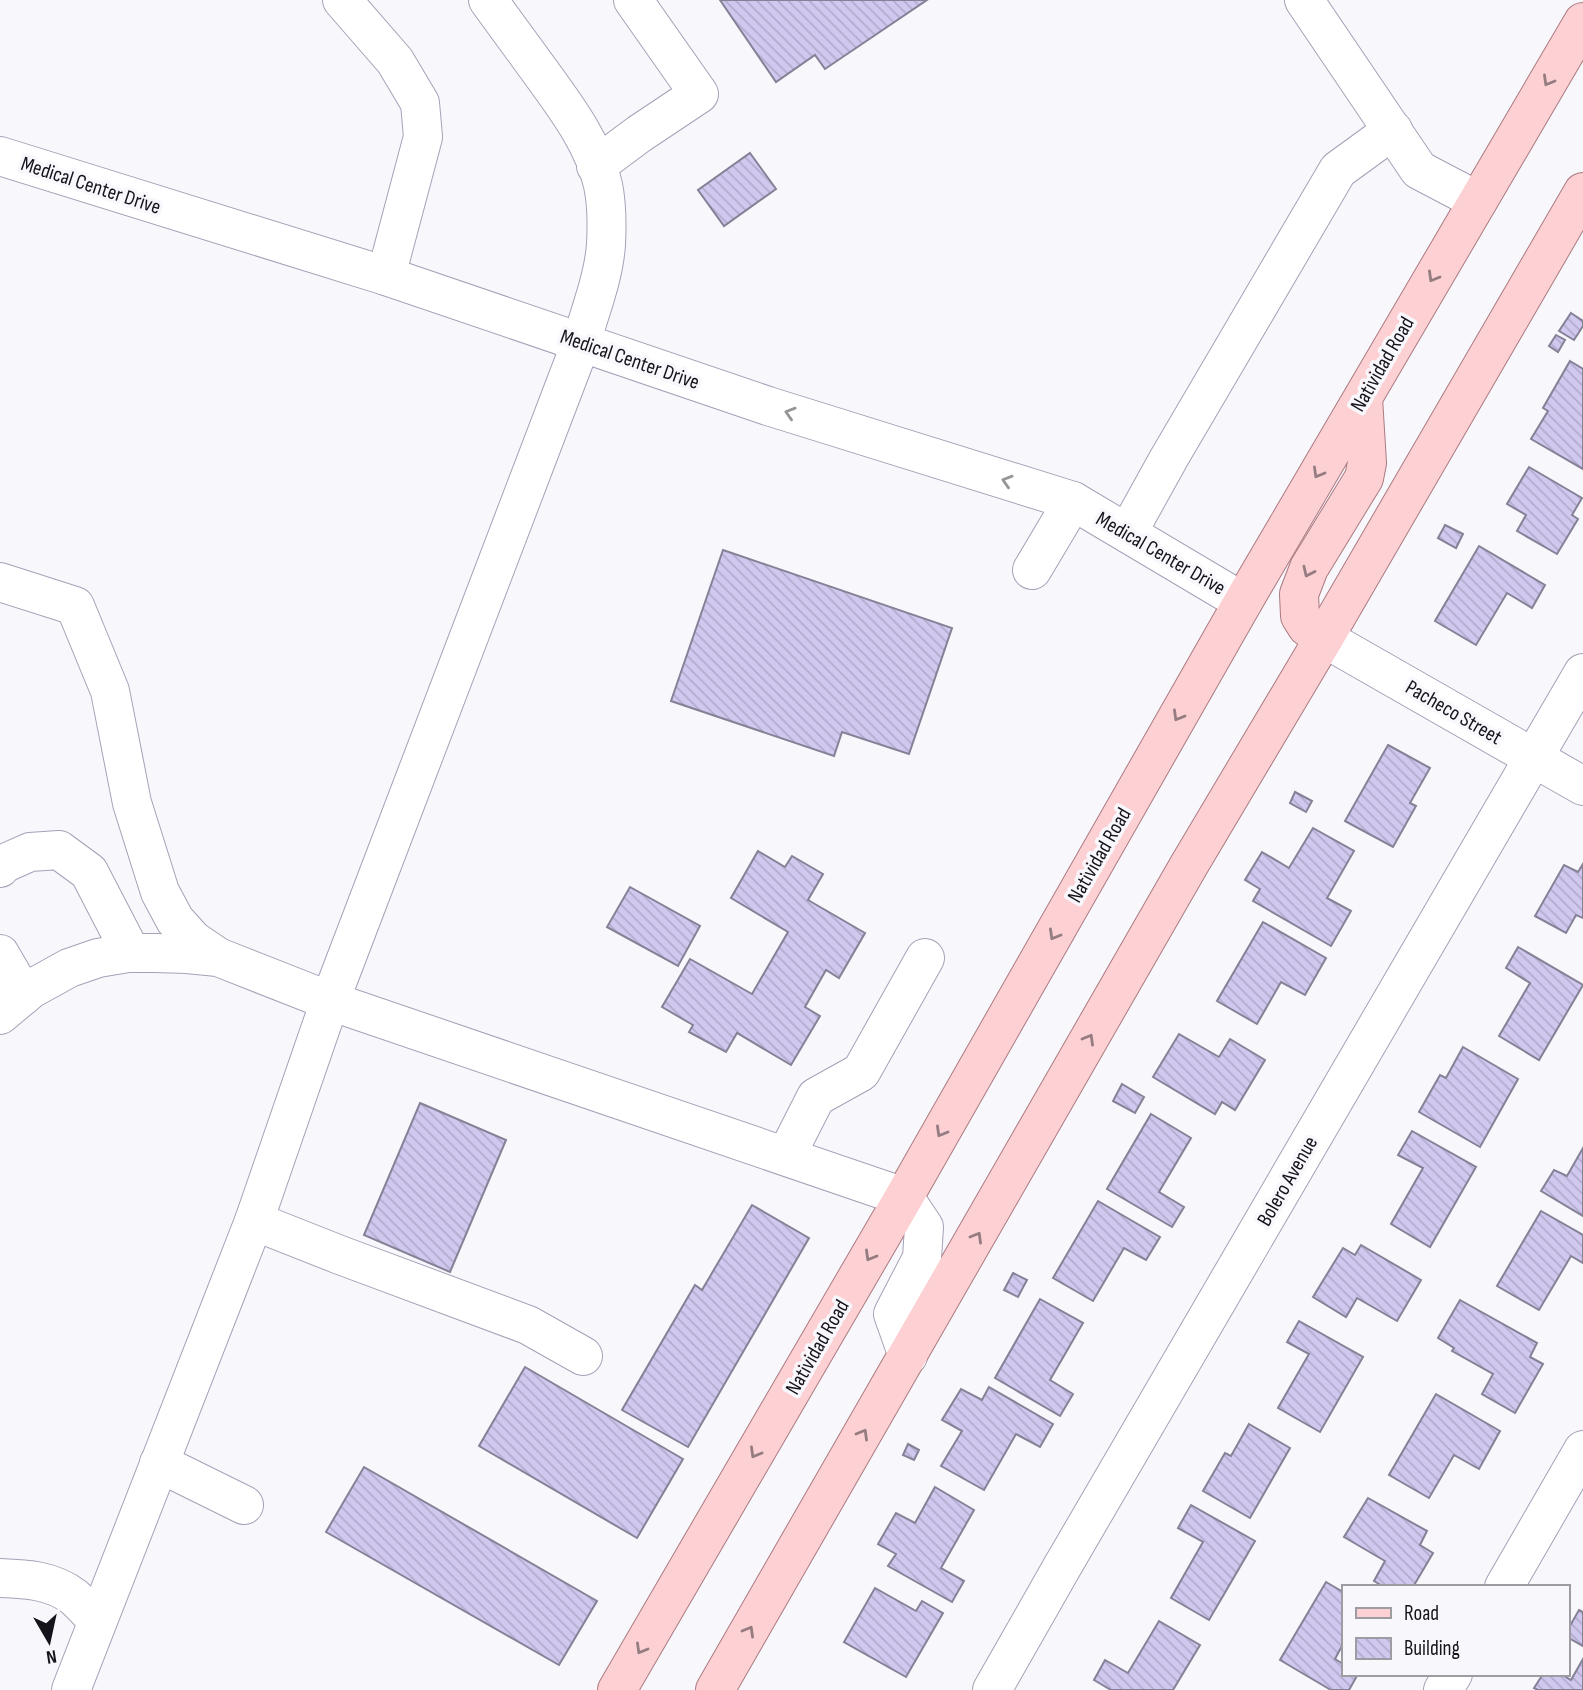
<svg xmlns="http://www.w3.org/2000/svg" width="1583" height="1690" viewBox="0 0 1583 1690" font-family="'Sofia Sans Condensed',sans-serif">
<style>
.building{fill:url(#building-back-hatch);stroke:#858196;stroke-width:2}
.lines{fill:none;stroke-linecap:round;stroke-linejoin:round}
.minor-casing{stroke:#a6a1b7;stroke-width:40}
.major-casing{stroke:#aa7a81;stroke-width:40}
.minor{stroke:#fff;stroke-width:38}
.major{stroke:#fdd1d4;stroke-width:38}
.oneway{stroke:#957c81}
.oneway2{stroke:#969598}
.labels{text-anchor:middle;stroke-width:7;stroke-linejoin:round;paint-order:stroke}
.street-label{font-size:21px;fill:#15131b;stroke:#f8f7fc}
</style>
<defs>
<pattern id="building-back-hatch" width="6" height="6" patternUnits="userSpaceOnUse" patternTransform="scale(1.75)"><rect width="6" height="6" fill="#d1c8f0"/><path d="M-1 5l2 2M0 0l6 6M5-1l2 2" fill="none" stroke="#b3abcd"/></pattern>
</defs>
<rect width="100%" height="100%" fill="#f8f7fc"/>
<g class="building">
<polygon points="720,0 927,0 825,69 815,55 776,82"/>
<polygon points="750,153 776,189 724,226 698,190"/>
<polygon points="1571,313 1583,321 1583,326 1574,340 1559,331"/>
<polygon points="1556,335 1565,340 1558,352 1549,346"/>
<polygon points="1570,361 1583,369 1583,469 1531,439 1548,411 1543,408"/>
<polygon points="1529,467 1582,498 1572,515 1578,519 1557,554 1517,531 1526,515 1507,504"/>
<polygon points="1445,525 1463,534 1456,548 1438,538"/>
<polygon points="1479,546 1545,585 1532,608 1507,593 1476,645 1435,621"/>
<polygon points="723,550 952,628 909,754 842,732 834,756 671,701"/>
<polygon points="1388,745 1430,768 1410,803 1416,806 1393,847 1345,821"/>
<polygon points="1295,792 1312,801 1306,812 1290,803"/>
<polygon points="1313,828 1354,851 1327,898 1351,911 1331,946 1253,901 1260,889 1245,880 1262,852 1289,868"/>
<polygon points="758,851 785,867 792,856 823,874 808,900 865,933 839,978 826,970 805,1007 820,1016 791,1065 737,1033 726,1052 689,1032 693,1025 662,1007 690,959 752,994 788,932 731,898"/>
<polygon points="1583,864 1583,918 1576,915 1566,933 1535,916 1564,865 1578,872"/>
<polygon points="630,887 700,926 678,966 607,927"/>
<polygon points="1263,922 1326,958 1305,995 1281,982 1257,1024 1217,1001"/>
<polygon points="1518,947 1583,985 1539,1060 1499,1036 1530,983 1506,968"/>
<polygon points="1179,1034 1219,1057 1230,1039 1265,1060 1235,1110 1222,1102 1215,1114 1153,1077"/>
<polygon points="1463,1047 1518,1079 1480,1147 1419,1112 1440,1075 1446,1078"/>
<polygon points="1122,1084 1144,1097 1135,1113 1113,1101"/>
<polygon points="420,1103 506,1140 450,1272 364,1235"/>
<polygon points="1151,1114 1191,1138 1159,1192 1184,1207 1172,1227 1107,1189"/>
<polygon points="1412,1131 1476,1167 1430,1247 1391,1224 1423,1168 1398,1155"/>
<polygon points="1583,1148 1583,1216 1541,1191 1554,1170 1567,1176"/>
<polygon points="1098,1201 1160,1237 1146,1260 1124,1248 1093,1301 1053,1278"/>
<polygon points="752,1205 809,1238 688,1447 622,1410 695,1285 702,1290"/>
<polygon points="1541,1211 1583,1235 1583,1263 1571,1256 1539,1310 1497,1286"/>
<polygon points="1361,1245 1421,1280 1397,1321 1357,1298 1346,1317 1313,1297 1343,1248 1355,1255"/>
<polygon points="1013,1273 1027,1280 1018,1297 1004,1290"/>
<polygon points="1040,1299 1083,1323 1050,1380 1073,1394 1060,1416 995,1378"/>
<polygon points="1460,1300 1537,1343 1530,1357 1543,1364 1515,1413 1482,1394 1493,1374 1452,1351 1454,1348 1438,1338"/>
<polygon points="1299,1321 1363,1357 1320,1432 1278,1408 1309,1354 1287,1342"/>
<polygon points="525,1367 683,1459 637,1538 479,1446"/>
<polygon points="989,1387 1053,1424 1040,1447 1016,1434 984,1490 941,1466 962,1431 942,1420 961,1389 982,1400"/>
<polygon points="1436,1394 1500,1431 1479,1469 1454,1455 1429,1498 1389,1475"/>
<polygon points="1249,1424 1290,1448 1250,1518 1203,1491 1225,1453 1231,1456"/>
<polygon points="908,1444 919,1450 914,1460 903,1455"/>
<polygon points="364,1467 597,1601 559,1665 326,1532"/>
<polygon points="935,1487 974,1510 941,1568 964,1581 952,1602 888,1566 896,1554 878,1544 896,1513 915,1523"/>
<polygon points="1368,1498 1427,1531 1420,1545 1433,1553 1413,1587 1384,1587 1374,1581 1385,1561 1344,1537"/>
<polygon points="1191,1505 1255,1541 1209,1620 1171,1598 1203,1542 1178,1528"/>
<polygon points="1326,1582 1343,1592 1343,1644 1335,1659 1343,1664 1343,1674 1358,1674 1349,1690 1331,1690 1280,1660"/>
<polygon points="875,1588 916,1611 922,1601 943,1613 906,1677 844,1642"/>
<polygon points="1579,1610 1583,1612 1583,1646 1567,1637 1567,1631"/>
<polygon points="1159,1621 1200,1645 1173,1690 1111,1690 1094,1680 1105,1660 1128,1673"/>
<polygon points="1583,1659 1583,1690 1538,1690 1534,1688 1543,1674 1561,1674 1571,1680"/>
</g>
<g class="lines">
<defs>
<g id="minor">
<polyline points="342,0 395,61 420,103 423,137 386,276"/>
<polyline points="1304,0 1419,170 1478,201"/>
<polyline points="0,156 386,276 768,406 1073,501 1243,602"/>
<polyline points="596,166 639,134 699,94 633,0"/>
<polyline points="1128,532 1169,458 1338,170 1393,130"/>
<polyline points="1032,570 1073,501"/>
<polyline points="0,582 75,606 110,691 132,803 160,892 175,920 193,940 218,957"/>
<polyline points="1324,638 1583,786"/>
<polyline points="0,868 3,864 30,852 59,850 89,872 131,953"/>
<polyline points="0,954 24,995"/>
<polyline points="0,1015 31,989 69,968 98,958 128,953 155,953 187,954 218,957 330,1001 904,1197 924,1227 922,1258 893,1314 908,1356"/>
<polyline points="786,1156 816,1097 861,1072 925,958"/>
<polyline points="254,1221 340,1255 528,1325 583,1356"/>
<polyline points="159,1463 244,1505"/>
<path d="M0 1578C26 1579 52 1580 74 1597 82 1604 90 1613 97 1621"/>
<polyline points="1504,1587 1583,1450"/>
<path d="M71 1690 254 1221 330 1001 581 343C590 311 604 277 606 244 607 225 607 204 603 185 594 144 566 107 542 74 524 49 506 25 488 0"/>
<polyline points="992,1690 1062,1567 1583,673"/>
<polyline points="1443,1690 1453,1674"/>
</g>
<g id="major">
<polyline points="1324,638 1307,627 1300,616 1299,594 1309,568 1364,478 1367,463 1363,398"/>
<polyline points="617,1690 904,1197 1243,602 1583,22"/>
<polyline points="715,1690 1189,865 1324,638 1583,192"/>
</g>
</defs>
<use href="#minor" class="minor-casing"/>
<use href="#major" class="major-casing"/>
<use href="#minor" class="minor"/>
<use href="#major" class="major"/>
</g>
<defs><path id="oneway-chevron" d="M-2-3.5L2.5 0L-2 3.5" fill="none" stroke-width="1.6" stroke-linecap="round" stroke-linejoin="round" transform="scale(1.75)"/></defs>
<g class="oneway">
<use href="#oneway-chevron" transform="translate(1548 81) rotate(120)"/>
<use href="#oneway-chevron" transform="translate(1433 277) rotate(120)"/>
<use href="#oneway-chevron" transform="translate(1318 473) rotate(120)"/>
<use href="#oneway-chevron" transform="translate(1308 572) rotate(115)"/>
<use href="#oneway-chevron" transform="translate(1178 716) rotate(120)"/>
<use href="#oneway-chevron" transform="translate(1054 935) rotate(120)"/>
<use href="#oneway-chevron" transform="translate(1089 1039) rotate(-60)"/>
<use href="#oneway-chevron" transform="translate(941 1132) rotate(120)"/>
<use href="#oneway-chevron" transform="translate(977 1237) rotate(-60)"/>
<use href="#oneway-chevron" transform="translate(870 1256) rotate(120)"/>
<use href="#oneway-chevron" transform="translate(863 1434) rotate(-60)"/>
<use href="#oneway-chevron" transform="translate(755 1453) rotate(120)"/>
<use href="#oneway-chevron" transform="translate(749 1631) rotate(-60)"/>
<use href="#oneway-chevron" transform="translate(641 1649) rotate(120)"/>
</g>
<g class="oneway2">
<use href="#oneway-chevron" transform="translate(790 413) rotate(-163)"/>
<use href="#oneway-chevron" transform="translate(1007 481) rotate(-163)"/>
</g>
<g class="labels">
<g class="street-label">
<text transform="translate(91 185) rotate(18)" y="7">Medical Center Drive</text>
<text transform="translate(630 359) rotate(19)" y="7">Medical Center Drive</text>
<text transform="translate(1382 364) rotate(-60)" y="7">Natividad Road</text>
<text transform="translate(1161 553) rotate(30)" y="7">Medical Center Drive</text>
<text transform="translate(1454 712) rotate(30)" y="7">Pacheco Street</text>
<text transform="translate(1099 855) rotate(-60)" y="7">Natividad Road</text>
<text transform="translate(1287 1181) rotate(-60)" y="7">Bolero Avenue</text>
<text transform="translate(817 1347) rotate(-60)" y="7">Natividad Road</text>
</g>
</g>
<rect x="1342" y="1585" width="228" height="91" fill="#f8f7fc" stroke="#9d9ca2" stroke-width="2"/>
<rect x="1356" y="1608" width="35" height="10" fill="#fdd1d4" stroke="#9d9ca2" stroke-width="2"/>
<text x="1404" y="1620" font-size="21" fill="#15131b">Road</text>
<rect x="1356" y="1638" width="35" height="21" fill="url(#building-back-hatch)" stroke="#9d9ca2" stroke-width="2"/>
<text x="1404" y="1655" font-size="21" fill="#15131b">Building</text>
<g transform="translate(49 1641) rotate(171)" stroke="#f8f7fc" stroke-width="5" paint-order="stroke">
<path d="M0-5L12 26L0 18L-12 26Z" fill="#15131b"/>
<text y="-10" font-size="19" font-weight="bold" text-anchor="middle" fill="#15131b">N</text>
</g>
</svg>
